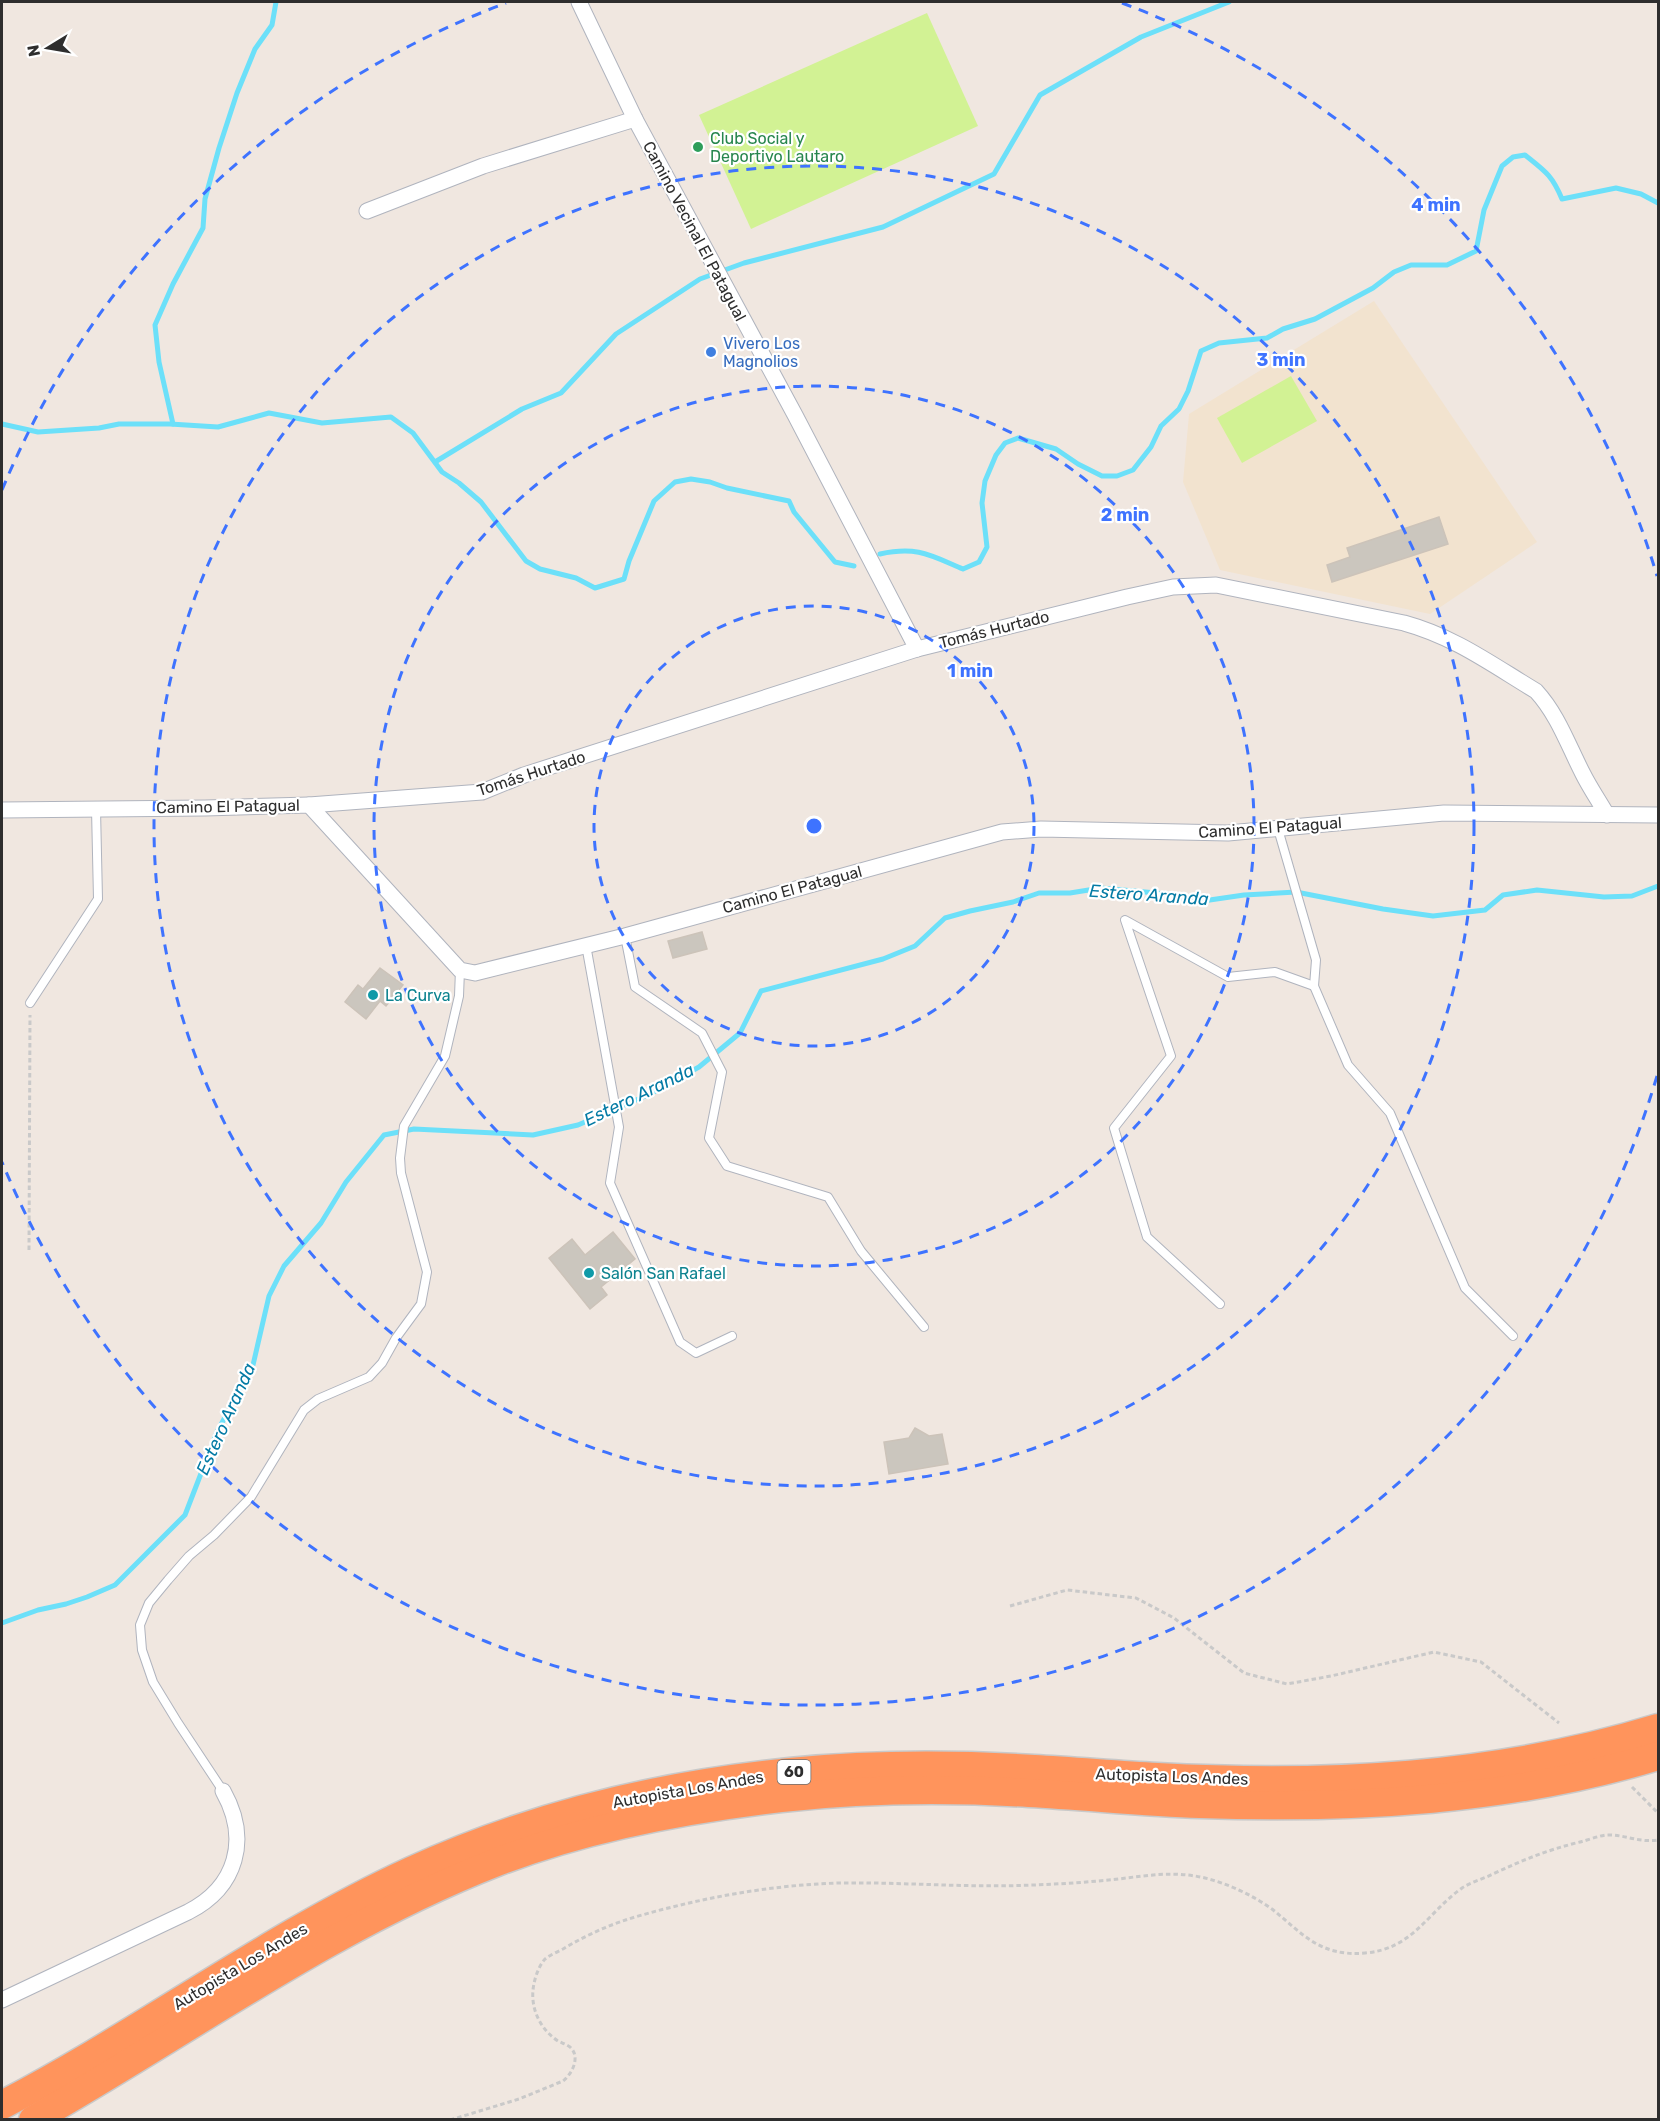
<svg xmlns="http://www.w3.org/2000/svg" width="1660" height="2121" viewBox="0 0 1660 2121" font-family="Rubik,sans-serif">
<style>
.education{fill:#f2e3cf}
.pitch{fill:#d2f294}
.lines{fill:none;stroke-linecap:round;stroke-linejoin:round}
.stream{stroke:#6ce0f9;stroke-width:5}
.building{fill:#cbc6be;stroke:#ccc3b9;stroke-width:1.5}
.lane-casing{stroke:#b0b4be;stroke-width:10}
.street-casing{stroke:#b0b4be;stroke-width:17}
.highway-casing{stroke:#c9c9c9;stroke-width:31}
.path{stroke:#c9c9c9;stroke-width:3;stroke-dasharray:4.5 3;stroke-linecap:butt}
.lane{stroke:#fff;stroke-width:8}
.street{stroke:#fff;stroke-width:15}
.highway{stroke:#ff945c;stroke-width:28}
.ring{fill:none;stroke:#3e73ff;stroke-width:3;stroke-dasharray:10 8}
.leisure-dot{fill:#2e9e5b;stroke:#fff;stroke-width:2}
.shop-dot{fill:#3f7fe0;stroke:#fff;stroke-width:2}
.culture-dot{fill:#0f9aa8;stroke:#fff;stroke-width:2}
.labels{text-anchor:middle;stroke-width:4.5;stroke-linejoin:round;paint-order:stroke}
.shield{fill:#fff;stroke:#6d6d6d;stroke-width:1.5}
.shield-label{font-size:15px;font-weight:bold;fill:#2e2e2e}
.leisure-label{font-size:16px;fill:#27864d;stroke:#fff;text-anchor:start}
.street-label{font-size:16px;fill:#2e2e2e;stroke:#fff}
.shop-label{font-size:16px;fill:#366cbe;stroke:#fff;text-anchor:start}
.culture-label{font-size:16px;fill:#0d838f;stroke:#fff;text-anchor:start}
.water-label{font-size:18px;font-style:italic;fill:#047ba5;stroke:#fff}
.centre{fill:#3e73ff;stroke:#fff;stroke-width:3}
.ring-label{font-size:18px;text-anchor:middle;font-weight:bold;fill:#3e73ff;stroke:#fff;stroke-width:4.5;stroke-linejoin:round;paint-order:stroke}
</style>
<rect width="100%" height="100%" fill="#f0e7e0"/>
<polygon class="education" points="1374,301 1537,542 1430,614 1220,570 1183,482 1189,414"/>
<g class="pitch">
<polygon points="927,13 978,126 751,229 699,115"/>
<polygon points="1291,376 1317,421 1242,463 1217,418"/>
</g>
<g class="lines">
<g class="stream">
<polyline points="2,424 38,432 99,428 119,424 170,424 218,427 269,413 322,423 391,417 413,433 442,472 459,483 481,502 526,561 540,569 576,578 595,588 624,579 629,561 654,501 675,482 691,479 710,482 727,488 789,501 794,512 835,562 854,566"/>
<polyline points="173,424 159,362 155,325 173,284 203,228 205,199 219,148 237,93 255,49 272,25 276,2"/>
<polyline points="435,462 522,409 561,393 616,334 700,279 744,263 883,227 994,174 1040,95 1141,37 1229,2"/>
<path d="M880 554C917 546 930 555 963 569L979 562 987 547 982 503 985 481 996 455 1005 443 1018 438 1056 449 1078 464 1102 476H1117L1133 470 1151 447 1161 426 1179 409 1188 391 1201 351 1219 343 1267 338 1283 329 1315 319 1373 288 1394 272 1411 265H1447L1476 251 1484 210 1502 166 1513 157 1525 155C1545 171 1552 175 1562 199L1616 188 1641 194 1658 203"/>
<polyline points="2,1623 38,1610 66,1604 87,1597 115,1585 185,1515 217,1432 253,1365 269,1296 284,1266 321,1223 346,1182 384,1135 414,1129 533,1135 578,1125 650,1094 699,1067 740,1033 761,991 883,959 915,946 945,918 970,911 1013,902 1039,893 1070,893 1101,888 1167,894 1196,902 1244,895 1296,892 1383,909 1433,916 1485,910 1503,895 1537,890 1604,897 1632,896 1658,886"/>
</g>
</g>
<g class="building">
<polygon points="1439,517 1448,544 1332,582 1327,565 1350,557 1347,548"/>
<polygon points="702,932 707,949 673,958 668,941"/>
<polygon points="380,968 403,985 386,1006 380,1001 366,1019 345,1002 358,985 363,989"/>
<polygon points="613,1232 635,1259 601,1287 607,1295 590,1309 549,1258 572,1239 585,1255"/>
<polygon points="915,1428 929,1436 942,1434 948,1464 889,1474 884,1442 909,1438"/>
</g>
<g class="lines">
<defs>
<g id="lane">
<polyline points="1278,829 1316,960 1314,986 1348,1065 1390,1113 1465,1288 1513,1336"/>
<polyline points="625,936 635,987 702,1033 722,1072 709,1138 727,1166 828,1197 861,1251 924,1327"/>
<polyline points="586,945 619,1127 610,1183 680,1342 696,1353 732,1336"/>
<polyline points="30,1003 98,899 96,809"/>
<polyline points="1220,1304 1147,1237 1114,1128 1171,1056 1125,920 1228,977 1275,972 1314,986"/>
<polyline points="223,1791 178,1723 153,1682 142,1650 140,1625 149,1603 168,1580 189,1556 214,1535 251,1497 304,1410 318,1399 369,1377 382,1363 396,1338 421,1304 427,1272 401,1173 400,1158 404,1126 445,1056 459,996 460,970"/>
</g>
<g id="street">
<polyline points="579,2 635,119 795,415 917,649"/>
<polyline points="367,211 483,166 635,119"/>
<path d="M309 805 482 792 524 775 917 649 1127 597 1173 587 1216 585 1404 623C1455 637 1491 664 1536 691 1558 715 1568 745 1583 774 1590 788 1599 801 1607 815"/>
<polyline points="2,810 205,808 309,805 460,970 475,973 625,936 1002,832 1041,829 1228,833 1444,813 1658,815"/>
<path d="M2 2000 188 1912C237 1887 250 1839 223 1791"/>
</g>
<g id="highway">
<path d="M2 2105C141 2033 268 1937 411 1871 531 1816 659 1785 790 1772 871 1764 953 1764 1034 1769 1075 1771 1116 1775 1157 1777 1325 1786 1496 1778 1658 1728"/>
<path d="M33 2120C186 2033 332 1926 497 1862 587 1827 685 1809 781 1798 863 1789 946 1788 1029 1793 1086 1796 1143 1802 1200 1804 1355 1809 1510 1801 1658 1756"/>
</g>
</defs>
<use href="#lane" class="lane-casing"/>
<use href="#street" class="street-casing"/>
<use href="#highway" class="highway-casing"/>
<g class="path">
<polyline points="29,1250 30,1015"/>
<polyline points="1010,1606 1067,1590 1136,1598 1174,1618 1244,1673 1287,1684 1331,1676 1434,1652 1481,1662 1559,1723"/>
<polyline points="1632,1787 1658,1813"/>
<path d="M450 2120 519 2099 563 2081C572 2074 581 2057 570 2047 566 2044 562 2043 558 2041 541 2030 531 2010 533 1990 534 1980 538 1967 545 1959 550 1955 557 1952 563 1949 588 1934 613 1923 642 1915 706 1897 772 1885 839 1883 904 1882 968 1888 1033 1885 1062 1884 1091 1882 1119 1879 1149 1875 1176 1871 1205 1878 1229 1884 1252 1895 1272 1909 1303 1934 1320 1957 1365 1953 1413 1949 1427 1913 1462 1888 1471 1882 1483 1879 1493 1874 1523 1860 1547 1850 1580 1842 1588 1840 1598 1836 1606 1835 1624 1834 1638 1843 1658 1840"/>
</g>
<use href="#lane" class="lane"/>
<use href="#street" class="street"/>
<use href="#highway" class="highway"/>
</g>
<g class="ring">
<circle cx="814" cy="826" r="220"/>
<circle cx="814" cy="826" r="440"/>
<circle cx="814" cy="826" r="660"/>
<path d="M1657 1076A879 879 0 0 1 2 1162M2 490A879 879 0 0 1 506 3M1122 3A879 879 0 0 1 1657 576"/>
</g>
<circle class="leisure-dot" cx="698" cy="147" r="6"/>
<circle class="shop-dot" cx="711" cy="352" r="6"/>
<g class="culture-dot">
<circle cx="373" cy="995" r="6"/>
<circle cx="589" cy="1273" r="6"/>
</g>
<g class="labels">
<rect class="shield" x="777.5" y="1760" width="33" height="24" rx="4.5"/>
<g class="shield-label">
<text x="794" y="1777">60</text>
</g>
<g class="leisure-label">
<text x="710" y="144">Club Social y<tspan x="710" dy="18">Deportivo Lautaro</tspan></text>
</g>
<g class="street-label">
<text transform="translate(695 231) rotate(62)" y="6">Camino Vecinal El Patagual</text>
<text transform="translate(994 629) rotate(-14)" y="6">Tomás Hurtado</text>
<text transform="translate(531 773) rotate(-18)" y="6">Tomás Hurtado</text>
<text transform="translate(228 806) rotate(-1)" y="6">Camino El Patagual</text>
<text transform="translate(1270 827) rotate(-4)" y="6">Camino El Patagual</text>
<text transform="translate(792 889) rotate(-15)" y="6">Camino El Patagual</text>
<text transform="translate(1172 1776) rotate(2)" y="6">Autopista Los Andes</text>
<text transform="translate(688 1789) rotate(-10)" y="6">Autopista Los Andes</text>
<text transform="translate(240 1966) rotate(-31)" y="6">Autopista Los Andes</text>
</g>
<g class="shop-label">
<text x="723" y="349">Vivero Los<tspan x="723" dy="18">Magnolios</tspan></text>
</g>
<g class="culture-label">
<text x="385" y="1001">La Curva</text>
<text x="601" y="1279">Salón San Rafael</text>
</g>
<g class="water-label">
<text transform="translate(1149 895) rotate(4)" y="6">Estero Aranda</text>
<text transform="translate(639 1095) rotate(-26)" y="6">Estero Aranda</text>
<text transform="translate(226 1419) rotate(-66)" y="6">Estero Aranda</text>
</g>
</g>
<circle cx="814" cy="826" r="9" class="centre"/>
<g class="ring-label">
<text x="1436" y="211">4 min</text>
<text x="1281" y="366">3 min</text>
<text x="1125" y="521">2 min</text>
<text x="970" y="677">1 min</text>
</g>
<rect width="1660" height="2121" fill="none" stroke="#2e2e2e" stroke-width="6"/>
<g transform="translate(48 48) rotate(259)" stroke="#ffffff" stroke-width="4.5" paint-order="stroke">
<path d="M0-4.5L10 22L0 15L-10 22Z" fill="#2e2e2e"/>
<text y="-9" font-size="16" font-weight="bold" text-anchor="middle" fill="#2e2e2e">N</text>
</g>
</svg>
